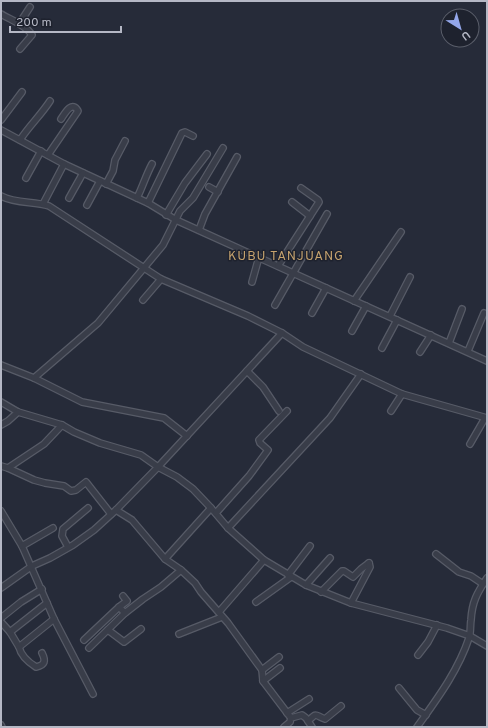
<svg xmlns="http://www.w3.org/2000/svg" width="488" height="728" viewBox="0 0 488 728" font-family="Overpass,sans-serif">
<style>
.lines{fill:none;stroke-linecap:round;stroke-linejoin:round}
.minor-casing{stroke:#575b67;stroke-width:8}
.minor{stroke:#393d49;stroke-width:5.5}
.labels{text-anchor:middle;stroke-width:3;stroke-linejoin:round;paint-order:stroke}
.quarter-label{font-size:13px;letter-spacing:1px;fill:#c6a36e;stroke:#1e222e}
</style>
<rect width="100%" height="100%" fill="#262b39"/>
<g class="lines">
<defs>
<g id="minor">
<path d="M1 14C11 20 26 25 32 35L20 49"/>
<polyline points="19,24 30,7"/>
<polyline points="1,120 22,92"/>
<polyline points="1,130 64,164 148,203 176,220 487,361"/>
<path d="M20 140C29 126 41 115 50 101"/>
<path d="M48 155 78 111C72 100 65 113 61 119"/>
<polyline points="26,178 41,151"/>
<polyline points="106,184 113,171 115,160 125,141"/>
<polyline points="209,187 218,192"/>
<path d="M1 196C16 204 34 201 49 206L161 279 248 316 282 333 303 347 402 394 487 418"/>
<polyline points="69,198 83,173"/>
<path d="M137 198C143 186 146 175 152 164"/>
<polyline points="292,202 310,216"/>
<polyline points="148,203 182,133 185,132 193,136"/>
<polyline points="43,204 64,164"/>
<polyline points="87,205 100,181"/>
<polyline points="166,215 185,183 207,154"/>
<polyline points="199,230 205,214 237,157"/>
<polyline points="278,266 319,202 318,200 301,188"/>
<polyline points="252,282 259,257"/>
<polyline points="143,300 161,279"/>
<polyline points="354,301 401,232"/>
<polyline points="275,305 327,214"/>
<polyline points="312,313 326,288"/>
<polyline points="390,316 410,277"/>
<polyline points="352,331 366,306"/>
<polyline points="449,343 462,309"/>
<polyline points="382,348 397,320"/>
<polyline points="468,351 484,313"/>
<polyline points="420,352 431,335"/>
<polyline points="1,365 34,378 82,402 164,418 187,436"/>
<polyline points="247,371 263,387 279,411"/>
<polyline points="34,378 98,323 163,245 180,211 193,198 223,148"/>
<polyline points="1,402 18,412 62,425 74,432 100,443 141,455 158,467 177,477 193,489 211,508 228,528 264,560 306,585 351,603 447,628 470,636 487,646"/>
<polyline points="391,411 402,394"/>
<polyline points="1,425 8,421 18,412"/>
<polyline points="470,444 485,418"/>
<polyline points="1,466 8,468 44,444 62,425"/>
<polyline points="8,468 34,480 45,483 64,486 71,491 76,490 86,482 111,514"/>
<polyline points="116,510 132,520 165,559 181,570 195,583 201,592 228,623 262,670 263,681 291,718"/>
<polyline points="1,511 22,546 54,619 93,694"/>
<polyline points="216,513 249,476 268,450 260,443 259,440 287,411"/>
<polyline points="228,528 330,418 361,374"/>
<polyline points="22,546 53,528"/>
<polyline points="68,547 62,536 63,529 88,508"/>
<polyline points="436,554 459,572 471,576 483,584"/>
<polyline points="165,559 211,508"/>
<polyline points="288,575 310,546"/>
<polyline points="306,585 330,558"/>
<polyline points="1,588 32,566 50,558 73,545 94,530 116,510 158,467 282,333"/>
<polyline points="321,592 342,571 344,571 353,577 361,569 369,563"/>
<polyline points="256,602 291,577"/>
<polyline points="351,603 370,567 369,563"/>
<polyline points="119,607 127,601 123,596"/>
<polyline points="219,612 264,560"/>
<polyline points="1,618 21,602 42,589"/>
<polyline points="1,622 10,632 19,647 54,619"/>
<polyline points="108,630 124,642 141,629"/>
<polyline points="10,632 47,603"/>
<polyline points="179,634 222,617"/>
<polyline points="84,640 119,607 125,613"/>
<path d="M19 647C21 656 28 662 36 667 45 665 46 661 42 653"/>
<polyline points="89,648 125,613 143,599 161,587 181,570"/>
<polyline points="418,655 428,642 437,625"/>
<polyline points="262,670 279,657"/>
<polyline points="263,681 280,668"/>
<polyline points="399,688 417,710 426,715"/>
<polyline points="287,713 309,699"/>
<path d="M308 721C318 712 314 715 325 719L341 706"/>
<polyline points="1,725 2,727"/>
<polyline points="284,727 290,722 291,718 302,715 306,718 312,727"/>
<path d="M417 727C437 699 458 671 469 638 471 633 470 625 471 620 472 602 477 593 487 578"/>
</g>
</defs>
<use href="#minor" class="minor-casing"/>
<use href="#minor" class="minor"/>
</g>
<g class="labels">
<g class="quarter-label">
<text x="286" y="260">KUBU TANJUANG</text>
</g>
</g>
<rect width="488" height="728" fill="none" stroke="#b5b8c5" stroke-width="4"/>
<g transform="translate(460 28) rotate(143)"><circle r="19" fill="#1e222e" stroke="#5a5e6a"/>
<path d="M0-3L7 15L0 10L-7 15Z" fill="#94a7ea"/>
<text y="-6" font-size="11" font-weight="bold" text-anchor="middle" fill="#b5b8c5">U</text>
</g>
<path d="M10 26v6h111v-6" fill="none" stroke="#b5b8c5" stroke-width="2"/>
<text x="16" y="26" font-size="12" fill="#b5b8c5" stroke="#1e222e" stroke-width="3" paint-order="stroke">200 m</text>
</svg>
